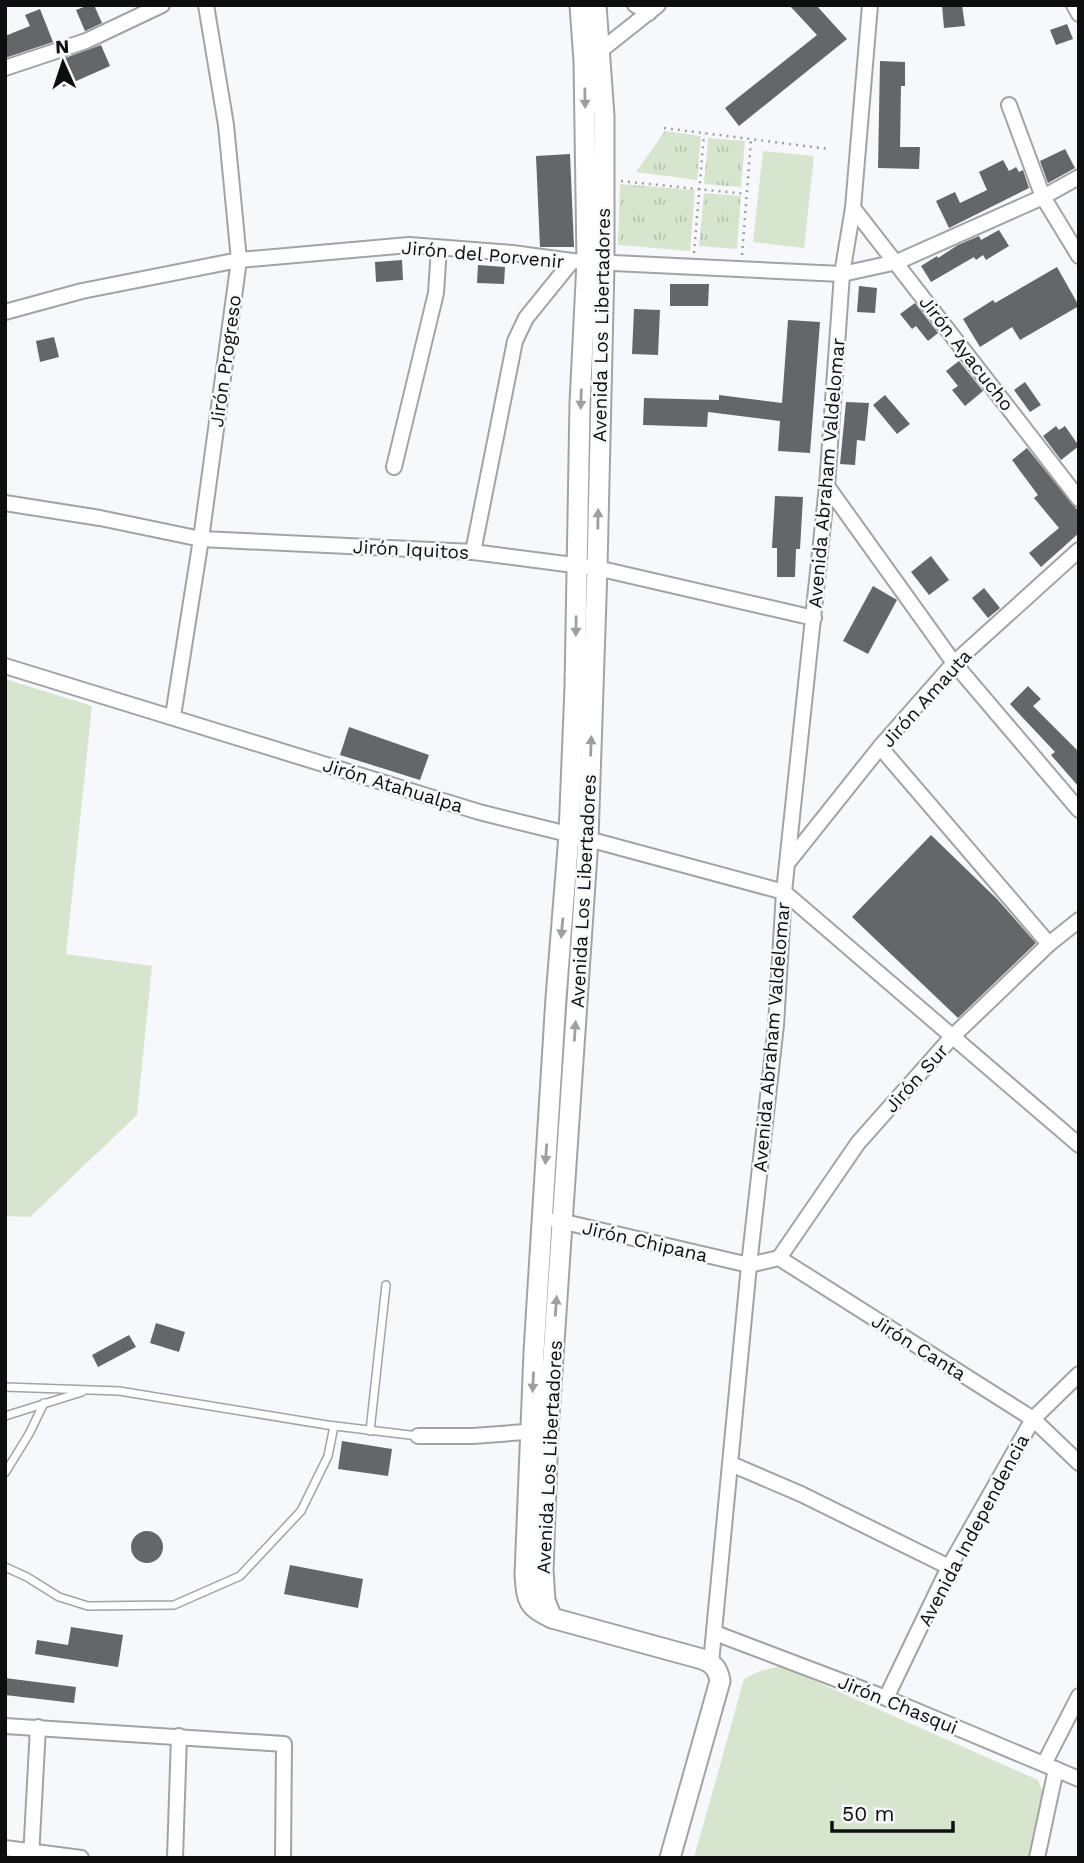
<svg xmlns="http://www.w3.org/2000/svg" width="1084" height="1863" viewBox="0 0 1084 1863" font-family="'Work Sans',sans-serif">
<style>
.park{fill:url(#park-tufts)}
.garden{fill:#d7e5ce}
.building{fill:#656669}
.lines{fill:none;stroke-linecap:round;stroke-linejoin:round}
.lane-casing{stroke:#a3a3a6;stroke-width:10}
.street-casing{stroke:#a3a3a6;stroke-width:18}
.secondary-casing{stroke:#a3a3a6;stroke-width:23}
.path{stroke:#9f9fa2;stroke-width:2.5;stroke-dasharray:2 5;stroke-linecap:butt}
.lane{stroke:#fff;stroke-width:7}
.street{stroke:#fff;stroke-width:14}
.secondary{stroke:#fff;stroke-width:19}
.oneway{fill:#9f9f9f}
.labels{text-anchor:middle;stroke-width:5;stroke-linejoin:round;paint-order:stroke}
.street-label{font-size:19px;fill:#0e0e0f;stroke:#f7f8fb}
</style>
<defs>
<pattern id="park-tufts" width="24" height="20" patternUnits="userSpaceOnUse" patternTransform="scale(1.75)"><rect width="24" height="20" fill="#d7e5ce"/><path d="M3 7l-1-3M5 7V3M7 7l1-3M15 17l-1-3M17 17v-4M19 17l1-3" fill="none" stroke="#b7c3b0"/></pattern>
</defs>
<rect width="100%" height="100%" fill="#f7f8fb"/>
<g class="park">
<polygon points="665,131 701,136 697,180 636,172"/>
<polygon points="708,138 745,141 741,187 704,184"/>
<polygon points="620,184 695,190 690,251 618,245"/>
<polygon points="704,193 741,196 737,249 699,246"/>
</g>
<g class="garden">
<polygon points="763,151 814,156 804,248 753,242"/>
<polygon points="5,679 92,706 66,954 152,966 137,1115 30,1217 5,1216"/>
<polygon points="781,1666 1038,1780 1044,1794 1030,1858 694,1858 744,1679 760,1671"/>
</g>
<g class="building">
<polygon points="89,5 94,5 102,23 85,31 76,10"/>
<polygon points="789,5 816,5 847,39 739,126 725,108 817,35"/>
<polygon points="942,5 962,5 965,26 944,28"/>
<polygon points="40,9 53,42 5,58 5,36 30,26 25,15"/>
<polygon points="1067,24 1073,39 1056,45 1050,30"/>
<polygon points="101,45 110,66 63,87 56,70 68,64 65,58"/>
<polygon points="880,61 905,62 905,86 901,86 900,147 920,147 919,169 878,168"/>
<polygon points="1065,149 1075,168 1048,183 1040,161"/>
<polygon points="570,154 574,247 540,247 536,156"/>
<polygon points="1003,160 1009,171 1016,167 1019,172 1023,170 1029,188 949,228 936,201 955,192 960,203 987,190 979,172"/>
<polygon points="999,230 1009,246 986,260 983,255 976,260 974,257 931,282 921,266 937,256 938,258 958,245 979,236 981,240"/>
<polygon points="402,260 403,280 376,282 375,262"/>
<polygon points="478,265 505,267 504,284 477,283"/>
<polygon points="1057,267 1079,306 1020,340 1012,327 980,347 963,319 993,300 995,303"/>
<polygon points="670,284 709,284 708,306 670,306"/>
<polygon points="859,286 877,288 875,313 857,312"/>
<polygon points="915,303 938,333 928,341 916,326 912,329 900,314"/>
<polygon points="634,309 660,310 658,355 632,354"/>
<polygon points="788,320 820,322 810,453 778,451 780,421 708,412 707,427 643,425 644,398 719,400 719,395 782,403"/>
<polygon points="54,337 59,357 40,362 36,341"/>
<polygon points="959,361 983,391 965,406 952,390 958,386 946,371"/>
<polygon points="1025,382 1041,405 1030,412 1014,390"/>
<polygon points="885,395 910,424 897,434 873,405"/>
<polygon points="846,402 869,403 865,441 857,440 855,465 840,464"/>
<polygon points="1056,426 1059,430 1065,426 1079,446 1061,460 1043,436"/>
<polygon points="1027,448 1079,512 1079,533 1041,567 1029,553 1059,528 1034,498 1038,495 1012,460"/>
<polygon points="775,496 803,497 800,549 796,549 795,577 777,577 777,548 772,548"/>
<polygon points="931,556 949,580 929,595 911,572"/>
<polygon points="873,586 897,600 868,654 843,641"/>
<polygon points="984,588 1000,608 988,618 972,598"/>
<polygon points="1028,686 1041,699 1033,706 1079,752 1079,787 1051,755 1055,752 1010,704"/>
<polygon points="349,727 429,755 420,780 340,755"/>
<polygon points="931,835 997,899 1036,943 958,1018 852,917"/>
<polygon points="156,1323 185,1332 179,1352 150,1343"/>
<polygon points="129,1335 136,1347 98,1367 92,1355"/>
<polygon points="342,1441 392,1449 388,1476 338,1469"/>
<circle cx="147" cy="1547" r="16"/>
<polygon points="290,1565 363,1579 358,1608 284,1594"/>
<polygon points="71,1627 123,1635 118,1667 35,1654 37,1640 68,1645"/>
<polygon points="5,1678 76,1687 74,1703 5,1695"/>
</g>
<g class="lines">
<defs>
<g id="lane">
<polyline points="5,1387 119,1391 327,1425 418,1436"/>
<polyline points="5,1416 82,1392"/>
<polyline points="370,1431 386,1285"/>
<polyline points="5,1473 29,1434 44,1403"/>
<polyline points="5,1567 27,1577 59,1597 88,1606 174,1605 240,1576 301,1511 328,1456 334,1426"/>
</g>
<g id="street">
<polyline points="635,5 649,13"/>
<polyline points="1074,5 1079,14"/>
<polyline points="595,55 658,5"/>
<polyline points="5,68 86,41 162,5"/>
<polyline points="1009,105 1043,197 1079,256"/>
<polyline points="853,208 1079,499"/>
<polyline points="5,312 82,291 239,260 409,245 512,253 572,261 842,274 897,262 1043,197 1079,177"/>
<polyline points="394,467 436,293 439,248"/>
<polyline points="827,486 954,663 1079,810"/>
<polyline points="5,503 100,518 201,539 473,552 597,568 814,618"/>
<polyline points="473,552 515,341 526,318 572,261"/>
<polyline points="5,666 479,812 588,839 784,892 1079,1145"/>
<polyline points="173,716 201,539 239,260 226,125 206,5"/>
<polyline points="880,747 1049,944"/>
<polyline points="790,860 880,747 954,663 1079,550"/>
<polyline points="556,1220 749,1265 779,1258 1033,1419 1079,1463"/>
<polyline points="779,1258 858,1143 952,1037 1049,944 1079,920"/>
<polyline points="418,1436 473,1436 539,1431"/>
<polyline points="731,1464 801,1494 949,1567"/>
<polyline points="715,1633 886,1698 1079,1779"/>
<polyline points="711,1663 749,1265 776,1025 784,892 827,486 842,274 853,208 870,5"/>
<polyline points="886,1698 949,1567 1033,1419 1079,1374"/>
<polyline points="5,1726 284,1744 283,1858"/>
<polyline points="1044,1764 1079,1696"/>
<polyline points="5,1848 81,1858"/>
<polyline points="31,1858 38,1727"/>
<polyline points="175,1858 179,1736"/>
<polyline points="1037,1858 1056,1769"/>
</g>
<g id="secondary">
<path d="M580 5 584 61 587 262 580 403 575 687 569 835 556 998 534 1352 525 1575C527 1601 527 1606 552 1618L702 1659C714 1664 718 1669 720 1681L670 1858"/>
<polyline points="552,1618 545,1601 543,1570 548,1431 588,839 597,568 604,263 604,116 596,5"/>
</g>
</defs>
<use href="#lane" class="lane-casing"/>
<use href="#street" class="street-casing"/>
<use href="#secondary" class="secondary-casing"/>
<g class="path">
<polyline points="664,128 829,149"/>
<polyline points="621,181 746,194"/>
<polyline points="694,253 704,134"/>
<polyline points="742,255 751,140"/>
</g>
<use href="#lane" class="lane"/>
<use href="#street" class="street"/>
<use href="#secondary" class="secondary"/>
</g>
<defs><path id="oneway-solid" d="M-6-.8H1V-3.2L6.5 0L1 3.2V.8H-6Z" transform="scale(1.75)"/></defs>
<g class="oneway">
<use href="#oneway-solid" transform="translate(585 98) rotate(89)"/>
<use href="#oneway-solid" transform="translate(581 399) rotate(92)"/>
<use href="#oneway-solid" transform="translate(598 519) rotate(-89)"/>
<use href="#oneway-solid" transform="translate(576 626) rotate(91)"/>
<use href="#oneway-solid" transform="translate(591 746) rotate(-88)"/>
<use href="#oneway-solid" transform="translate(562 928) rotate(95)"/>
<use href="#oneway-solid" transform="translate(575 1031) rotate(-86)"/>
<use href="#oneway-solid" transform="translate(546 1154) rotate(94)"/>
<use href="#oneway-solid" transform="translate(556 1306) rotate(-86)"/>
<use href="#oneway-solid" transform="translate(533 1382) rotate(93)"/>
</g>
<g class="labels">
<g class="street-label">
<text transform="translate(483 254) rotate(5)" y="7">Jirón del Porvenir</text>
<text transform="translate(601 325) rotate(-89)" y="7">Avenida Los Libertadores</text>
<text transform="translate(967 353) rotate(52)" y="7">Jirón Ayacucho</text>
<text transform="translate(225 361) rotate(-82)" y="7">Jirón Progreso</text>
<text transform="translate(826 473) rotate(-85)" y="7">Avenida Abraham Valdelomar</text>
<text transform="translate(411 549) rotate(3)" y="7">Jirón Iquitos</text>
<text transform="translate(926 698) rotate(-48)" y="7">Jirón Amauta</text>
<text transform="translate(393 785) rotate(17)" y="7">Jirón Atahualpa</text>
<text transform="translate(583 891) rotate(-87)" y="7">Avenida Los Libertadores</text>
<text transform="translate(771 1037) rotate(-85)" y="7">Avenida Abraham Valdelomar</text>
<text transform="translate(916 1078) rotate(-48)" y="7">Jirón Sur</text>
<text transform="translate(645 1241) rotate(13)" y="7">Jirón Chipana</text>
<text transform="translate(919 1347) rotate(32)" y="7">Jirón Canta</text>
<text transform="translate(549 1457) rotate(-87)" y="7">Avenida Los Libertadores</text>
<text transform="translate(973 1530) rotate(-62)" y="7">Avenida Independencia</text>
<text transform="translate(898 1704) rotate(22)" y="7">Jirón Chasqui</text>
</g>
</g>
<rect width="1084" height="1863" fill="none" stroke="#0e0e0f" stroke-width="14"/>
<g transform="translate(63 63) rotate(357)" stroke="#f7f8fb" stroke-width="5" paint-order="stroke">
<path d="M0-5L12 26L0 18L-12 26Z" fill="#0e0e0f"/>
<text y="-10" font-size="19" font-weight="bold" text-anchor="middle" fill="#0e0e0f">N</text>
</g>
<path d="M832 1821v10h121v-10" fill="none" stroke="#0e0e0f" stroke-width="3.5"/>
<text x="842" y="1821" font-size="21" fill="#0e0e0f" stroke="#f7f8fb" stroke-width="5" paint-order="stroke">50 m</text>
</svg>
